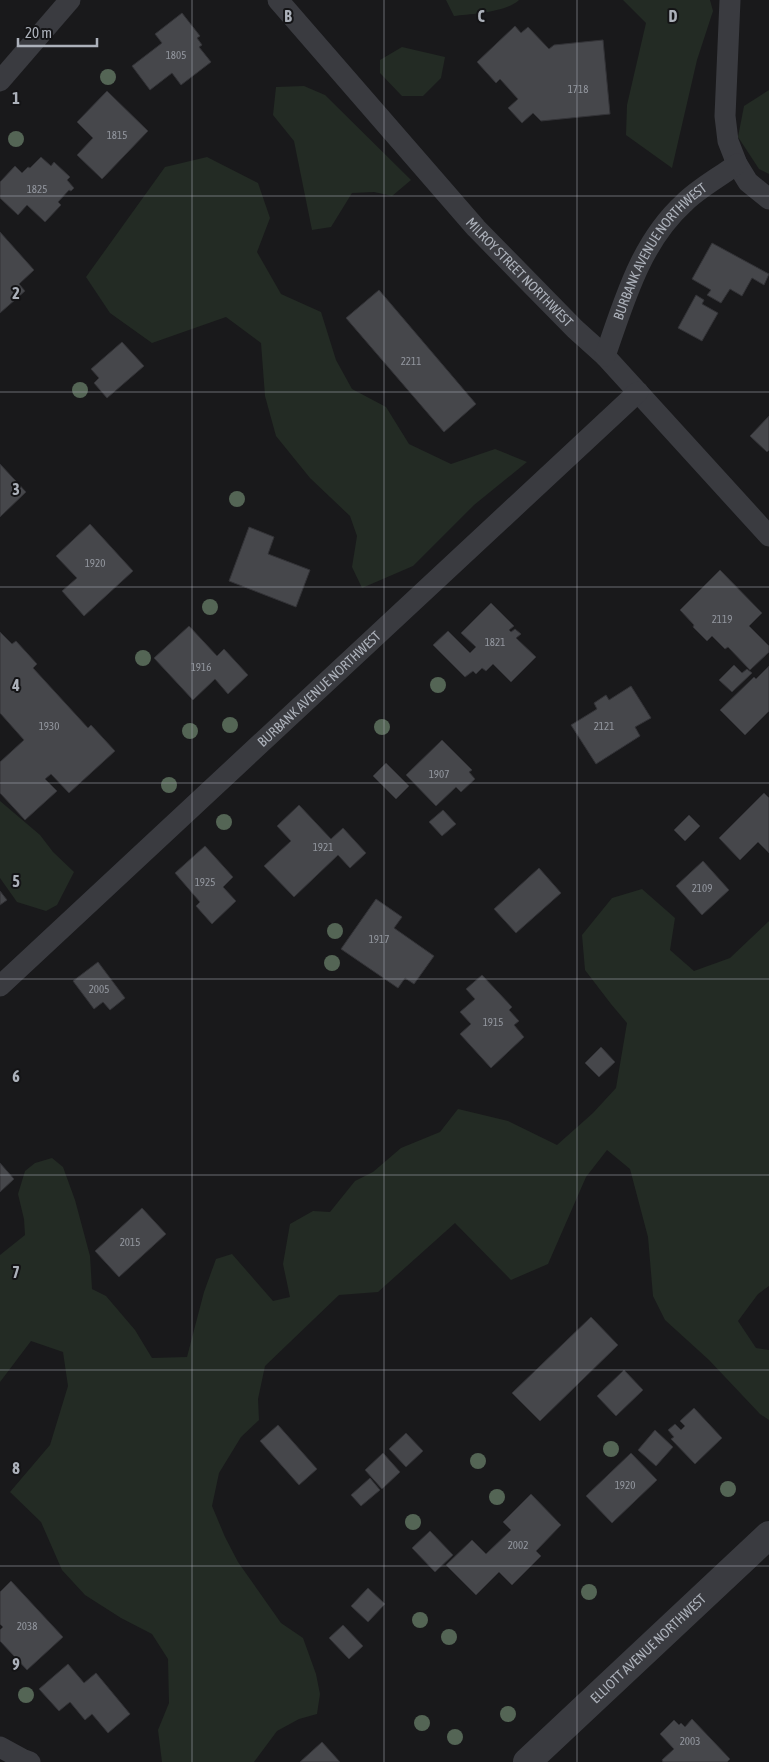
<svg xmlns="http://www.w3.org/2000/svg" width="769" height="1762" viewBox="0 0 769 1762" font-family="'Asap Condensed',sans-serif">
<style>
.green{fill:#232b24}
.building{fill:#46474b;stroke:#333337}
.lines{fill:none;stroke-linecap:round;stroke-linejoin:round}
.minor{stroke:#3a3b40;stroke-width:21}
.tertiary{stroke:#3a3b40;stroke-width:28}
.tree{fill:#546555}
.grid{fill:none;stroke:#acb1ba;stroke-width:1;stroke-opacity:0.55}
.labels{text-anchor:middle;stroke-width:4;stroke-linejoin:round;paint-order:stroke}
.number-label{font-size:11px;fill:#92969e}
.street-label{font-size:14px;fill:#acb1ba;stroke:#141416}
.grid-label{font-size:16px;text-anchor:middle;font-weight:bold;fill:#acb1ba;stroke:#141416;stroke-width:4;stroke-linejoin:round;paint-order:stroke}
</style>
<rect width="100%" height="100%" fill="#19191b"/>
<g class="green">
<path d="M446 0H519C507 12 471 14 454 16Z"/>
<polygon points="623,0 710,0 713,11 697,60 672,168 626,135 627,105 646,23"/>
<polygon points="402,47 445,57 441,78 423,96 402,96 380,73 380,60"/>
<polygon points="304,86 325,95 411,180 392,196 374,192 352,193 331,227 312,230 294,141 273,115 276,87"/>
<polygon points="769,90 769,174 759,169 738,137 744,106"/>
<polygon points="207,157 258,183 270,218 257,252 281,294 321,312 336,360 352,389 386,407 409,444 451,464 495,449 527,462 474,505 413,566 362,588 352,567 357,536 350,516 310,478 276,436 265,396 261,343 226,317 152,343 110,313 86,277 165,167"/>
<polygon points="0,801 40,835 53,852 74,872 57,905 46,911 17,902 0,878"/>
<polygon points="642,889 675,918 670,950 694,971 730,958 769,921 769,1286 758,1294 738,1321 756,1348 769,1350 769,1420 760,1414 709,1360 665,1320 653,1296 648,1237 630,1169 607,1150 586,1177 548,1264 511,1280 455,1223 378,1292 339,1295 265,1366 258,1399 259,1420 241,1437 219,1473 212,1506 225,1537 238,1562 281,1623 303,1638 316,1674 320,1694 317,1714 299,1719 277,1731 254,1762 162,1762 158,1730 169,1703 168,1659 152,1634 121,1618 85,1595 62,1570 41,1522 10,1492 50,1445 68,1386 63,1352 31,1341 0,1382 0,1255 25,1235 24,1219 18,1194 25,1171 35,1163 52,1158 63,1167 75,1200 90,1256 92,1289 106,1296 135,1330 152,1358 187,1357 204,1292 216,1259 232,1254 273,1301 290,1297 283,1264 290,1224 313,1211 330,1212 355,1181 373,1172 401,1148 440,1132 458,1109 508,1121 557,1145 593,1113 616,1088 627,1023 611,1004 585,970 582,935 612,898"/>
</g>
<g class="building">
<polygon points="182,13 200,36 197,38 202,45 199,47 211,62 181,85 172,73 150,90 132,66 162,43 155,34"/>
<polygon points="515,26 521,33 528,27 549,49 554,45 603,40 610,114 541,121 533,113 522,123 508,108 518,99 500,79 496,83 477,62"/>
<polygon points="107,91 148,131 102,179 77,155 93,138 77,122"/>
<polygon points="41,157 51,166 54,162 70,177 67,180 74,188 71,191 69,190 58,202 61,205 45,222 27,205 18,215 0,198 0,182 15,166 22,173 28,167 30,168"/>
<polygon points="0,232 34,270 19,284 25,291 0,313"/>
<polygon points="712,243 769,274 764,285 752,278 742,296 730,289 721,303 707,295 711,290 692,279"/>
<polygon points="379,290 476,404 444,432 346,318"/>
<polygon points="696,295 704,300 702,304 718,313 702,341 678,328"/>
<polygon points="122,342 144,366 107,398 94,383 99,378 91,369"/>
<polygon points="769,416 769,450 767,452 750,436"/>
<polygon points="0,464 26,492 0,517"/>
<polygon points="90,524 133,571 84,616 62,591 77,578 56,556"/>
<polygon points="249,527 274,537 268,554 310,570 296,607 229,581"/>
<polygon points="720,570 762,613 749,626 769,646 769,652 750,670 728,647 725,649 712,636 707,641 693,627 694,625 680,610"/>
<polygon points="491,603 514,626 509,630 511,632 515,629 521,634 516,638 536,657 511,682 493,664 486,671 482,668 476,674 473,671 465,677 433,645 448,631 470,653 476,647 461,633"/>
<polygon points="189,626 217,656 224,649 248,675 228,694 215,679 193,700 154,658"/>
<polygon points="0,632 12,644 16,641 37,664 33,668 88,728 91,725 115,751 69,793 51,774 45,779 57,791 25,820 0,793 0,762 24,740 0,713"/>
<polygon points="734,665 742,673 747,669 752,673 732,692 719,680"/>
<polygon points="769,666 769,711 745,735 720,710 754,677 756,679"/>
<polygon points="631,686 651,718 635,727 640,736 596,764 571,725 597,709 594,703 606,695 609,700"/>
<polygon points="442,740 472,770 469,772 475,779 461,792 456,787 436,806 406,775"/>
<polygon points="386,763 409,786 396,799 373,776"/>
<polygon points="764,793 769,798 769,853 758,842 740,860 719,838"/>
<polygon points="299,805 331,839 343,828 366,853 350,868 338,855 294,897 264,866 291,841 277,826"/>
<polygon points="443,810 456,824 442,836 429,822"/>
<polygon points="689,815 700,826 685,841 674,830"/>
<polygon points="205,846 233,877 223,887 236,901 212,924 196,906 200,902 175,873"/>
<polygon points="703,861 729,890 702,915 676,886"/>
<polygon points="539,868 561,893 516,933 494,909"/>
<polygon points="0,891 7,900 0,905"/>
<polygon points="376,899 402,917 394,928 434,956 414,984 405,978 398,988 341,949"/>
<polygon points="98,962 125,998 110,1010 103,1002 94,1009 73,981"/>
<polygon points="482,975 512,1007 509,1010 519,1021 514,1025 524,1037 491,1068 460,1034 471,1024 460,1012 475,999 466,989"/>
<polygon points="601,1047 615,1062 599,1077 585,1063"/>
<polygon points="0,1163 14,1179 0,1192"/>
<polygon points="142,1208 166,1234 119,1277 95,1251"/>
<polygon points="591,1317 618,1345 540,1421 512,1393"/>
<polygon points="624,1370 643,1390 616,1416 597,1396"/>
<polygon points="694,1408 722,1438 695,1464 671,1439 674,1437 668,1430 675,1424 681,1430 685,1426 680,1421"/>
<polygon points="278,1425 317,1469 299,1485 260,1441"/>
<polygon points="655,1430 673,1447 656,1466 638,1450"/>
<polygon points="406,1433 423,1451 406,1467 389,1449"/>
<polygon points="383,1453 400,1472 382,1489 365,1470"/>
<polygon points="631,1453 657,1480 612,1523 586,1496"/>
<polygon points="370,1478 380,1490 361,1506 351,1495"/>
<polygon points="531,1494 561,1525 536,1551 541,1556 512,1585 499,1572 476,1595 446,1565 472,1540 486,1554 511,1530 503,1522"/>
<polygon points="430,1531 453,1555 435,1572 412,1548"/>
<polygon points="11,1581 63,1637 27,1670 0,1641 0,1630 3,1627 0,1624 0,1592"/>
<polygon points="368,1588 385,1604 368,1622 351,1606"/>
<polygon points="343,1625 363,1646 349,1659 329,1638"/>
<polygon points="68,1664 84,1683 96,1673 130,1714 108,1733 92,1714 85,1720 70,1702 59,1711 39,1689"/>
<polygon points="692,1719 730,1759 727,1762 663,1762 662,1760 674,1749 660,1734 674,1720 679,1725 681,1723 685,1727"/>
<polygon points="322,1742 340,1762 300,1762"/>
</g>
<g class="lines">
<g class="minor">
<path id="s1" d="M278 0 476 228 575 329 605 356 769 536"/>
<polyline points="730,0 725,116 728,141 737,164 748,182 769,199"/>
<polyline points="0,81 70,0"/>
<path id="s2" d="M605 356C624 302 640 243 684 203 699 188 720 177 737 164"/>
<path id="s3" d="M0 986 638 392"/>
<polyline points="0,1747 22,1759 30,1762"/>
</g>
<path class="tertiary" id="s4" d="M527 1762 769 1535"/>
</g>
<g class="tree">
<circle cx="108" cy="77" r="8"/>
<circle cx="16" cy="139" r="8"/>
<circle cx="80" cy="390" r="8"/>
<circle cx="237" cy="499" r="8"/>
<circle cx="210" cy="607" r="8"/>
<circle cx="143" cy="658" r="8"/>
<circle cx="438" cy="685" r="8"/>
<circle cx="230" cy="725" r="8"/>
<circle cx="382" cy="727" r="8"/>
<circle cx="190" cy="731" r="8"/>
<circle cx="169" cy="785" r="8"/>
<circle cx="224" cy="822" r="8"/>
<circle cx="335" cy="931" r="8"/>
<circle cx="332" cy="963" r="8"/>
<circle cx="611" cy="1449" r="8"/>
<circle cx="478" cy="1461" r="8"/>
<circle cx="728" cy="1489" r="8"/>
<circle cx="497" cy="1497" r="8"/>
<circle cx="413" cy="1522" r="8"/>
<circle cx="589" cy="1592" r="8"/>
<circle cx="420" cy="1620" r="8"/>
<circle cx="449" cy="1637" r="8"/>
<circle cx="26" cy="1695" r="8"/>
<circle cx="508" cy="1714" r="8"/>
<circle cx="422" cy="1723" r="8"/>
<circle cx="455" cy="1737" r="8"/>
</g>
<path class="grid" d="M192 0V1762M384 0V1762M577 0V1762M0 196H769M0 392H769M0 587H769M0 783H769M0 979H769M0 1175H769M0 1370H769M0 1566H769"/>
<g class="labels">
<g class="number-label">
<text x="176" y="59">1805</text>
<text x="578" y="93">1718</text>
<text x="117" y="139">1815</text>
<text x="37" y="193">1825</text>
<text x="411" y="365">2211</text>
<text x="95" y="567">1920</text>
<text x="722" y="623">2119</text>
<text x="495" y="646">1821</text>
<text x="201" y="671">1916</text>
<text x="49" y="730">1930</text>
<text x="604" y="730">2121</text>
<text x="439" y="778">1907</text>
<text x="323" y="851">1921</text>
<text x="205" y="886">1925</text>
<text x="702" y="892">2109</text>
<text x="379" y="943">1917</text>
<text x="99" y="993">2005</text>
<text x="493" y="1026">1915</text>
<text x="130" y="1246">2015</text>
<text x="625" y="1489">1920</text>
<text x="518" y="1549">2002</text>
<text x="27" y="1630">2038</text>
<text x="690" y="1745">2003</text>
</g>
<g class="street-label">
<text dy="5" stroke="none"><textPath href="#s2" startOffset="120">BURBANK AVENUE NORTHWEST</textPath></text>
<text dy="5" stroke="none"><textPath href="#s1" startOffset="364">MILROY STREET NORTHWEST</textPath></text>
<text dy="5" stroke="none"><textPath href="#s3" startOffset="436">BURBANK AVENUE NORTHWEST</textPath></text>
<text dy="5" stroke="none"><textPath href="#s4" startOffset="166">ELLIOTT AVENUE NORTHWEST</textPath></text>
</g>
</g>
<g class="grid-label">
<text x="288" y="22">B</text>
<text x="481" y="22">C</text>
<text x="673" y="22">D</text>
<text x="16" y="104">1</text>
<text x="16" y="299">2</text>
<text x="16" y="495">3</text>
<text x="16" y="691">4</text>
<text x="16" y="887">5</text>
<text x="16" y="1082">6</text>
<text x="16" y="1278">7</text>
<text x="16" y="1474">8</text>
<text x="16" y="1670">9</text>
</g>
<path d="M18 38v8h79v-8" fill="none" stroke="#acb1ba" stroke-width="2.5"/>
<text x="25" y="38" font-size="15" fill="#acb1ba" stroke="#141416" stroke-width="4" paint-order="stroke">20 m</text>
</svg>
